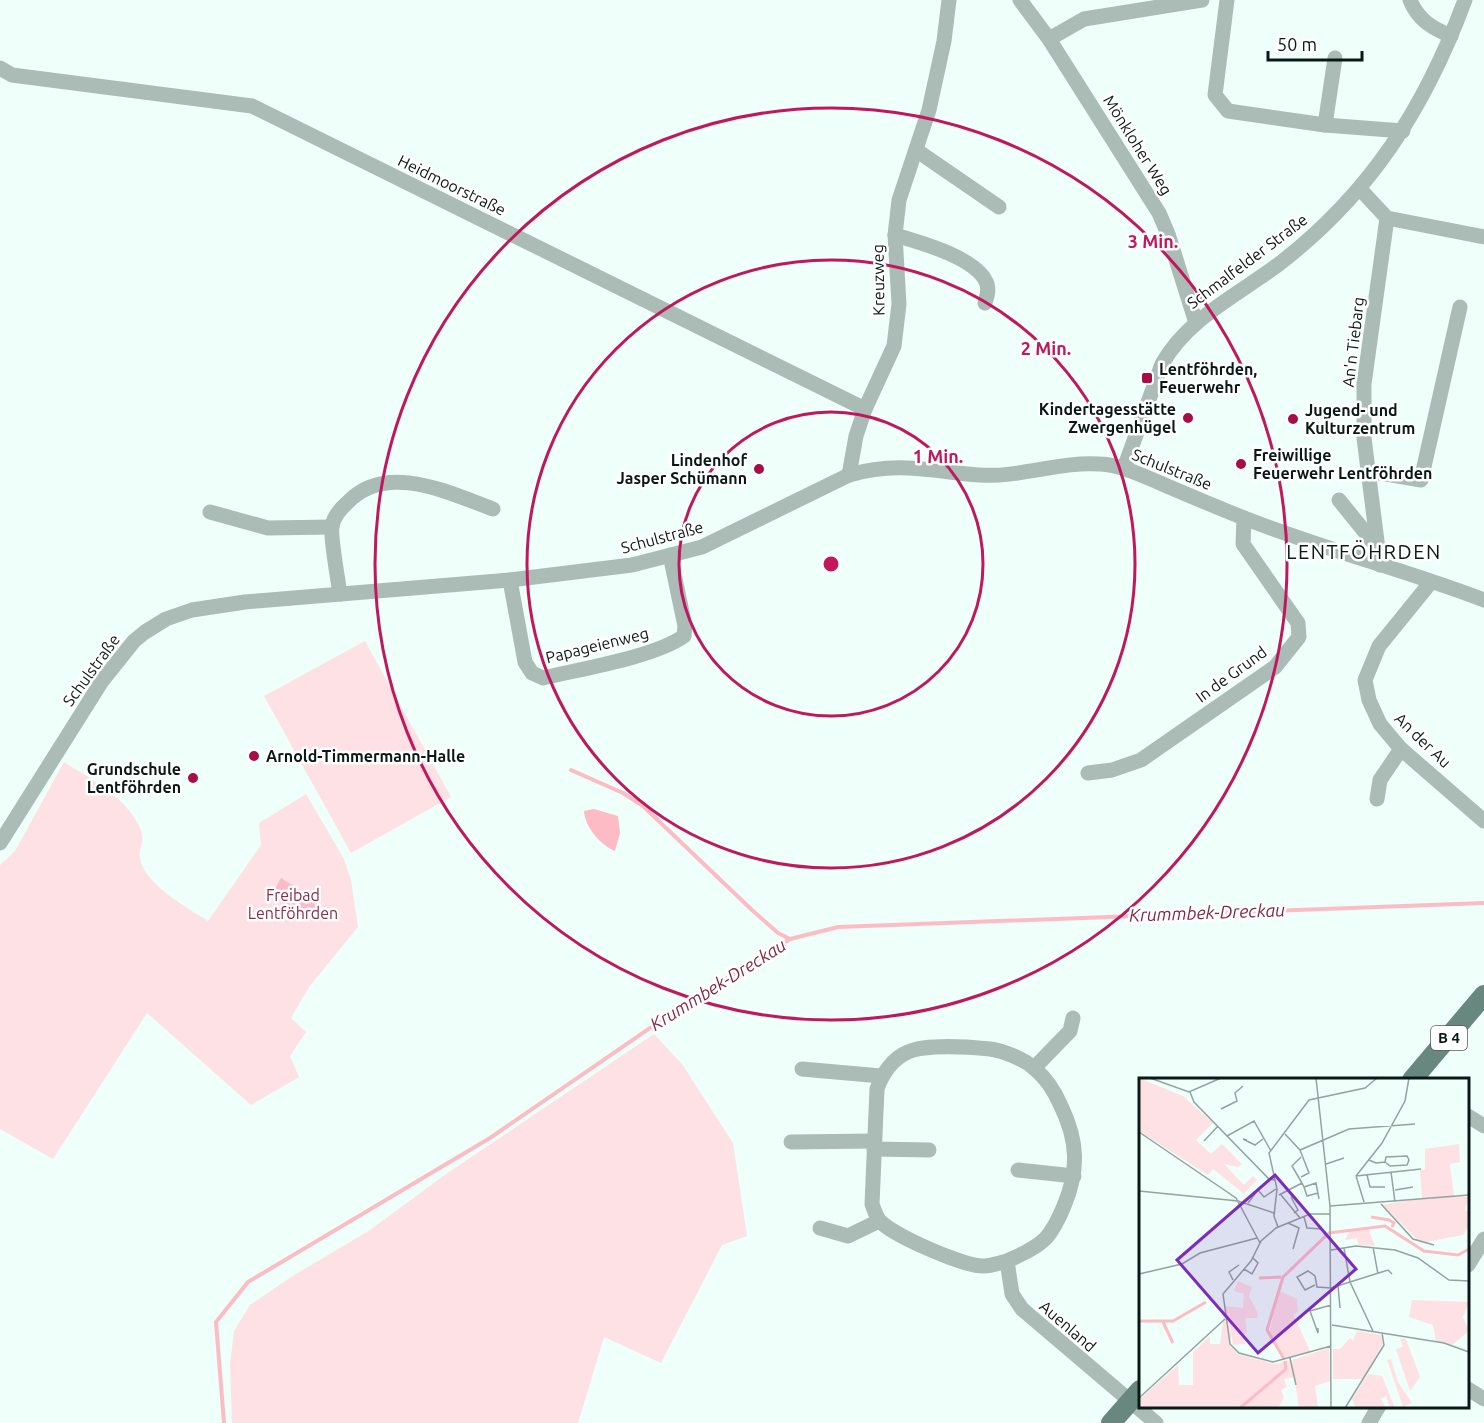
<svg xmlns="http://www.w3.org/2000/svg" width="1484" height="1423" viewBox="0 0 1484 1423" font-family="Ubuntu,sans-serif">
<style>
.green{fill:#fee1e5}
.water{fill:#fdbcc5}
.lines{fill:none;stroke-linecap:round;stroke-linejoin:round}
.stream{stroke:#fdbcc5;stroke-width:4}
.minor{stroke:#abbcb7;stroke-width:15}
.major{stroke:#68877f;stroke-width:20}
.ring{fill:none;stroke:#c2185b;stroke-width:3}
.poi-dot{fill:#a60e45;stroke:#fff;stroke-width:2}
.labels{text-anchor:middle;stroke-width:5;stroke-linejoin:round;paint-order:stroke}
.shield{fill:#fff;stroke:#545e5c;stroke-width:1.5}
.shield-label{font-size:15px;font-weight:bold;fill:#0a1916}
.street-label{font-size:16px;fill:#0a1916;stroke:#fff}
.poi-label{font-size:16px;font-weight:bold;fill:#0a1916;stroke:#fff;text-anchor:start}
.park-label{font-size:16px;fill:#892d44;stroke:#fff}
.water-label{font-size:18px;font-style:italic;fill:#83283f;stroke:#fff}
.quarter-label{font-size:20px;letter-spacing:1.5px;fill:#0a1916;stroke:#fff}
.inset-river{fill:none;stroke:#fdbcc5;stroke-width:3}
.inset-road{fill:none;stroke:#93a39f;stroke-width:1.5}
.view{fill:#7b2cbf;fill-opacity:0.15;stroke:#7b2cbf;stroke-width:3}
.inset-edge{fill:none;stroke:#0a1916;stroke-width:3}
.centre{fill:#c2185b;stroke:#fff;stroke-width:3}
.ring-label{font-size:18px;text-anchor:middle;font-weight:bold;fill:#c2185b;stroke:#fff;stroke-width:5;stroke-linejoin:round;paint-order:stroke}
</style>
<rect width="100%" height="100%" fill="#effffa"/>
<g class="green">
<polygon points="365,641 451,797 351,853 264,696"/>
<path d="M64 762C90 779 123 795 138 824 148 843 138 845 140 859 145 885 188 908 208 921L261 845 259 823 306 794 344 859 351 880 358 927 309 987 291 1018 306 1032 290 1056 299 1077 251 1105 147 1013 53 1159 0 1129V865L15 851Z"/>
<polygon points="654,1034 682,1064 733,1143 747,1236 722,1245 661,1363 604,1337 578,1423 232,1423 230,1364 234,1331 250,1305 291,1277 370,1230 446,1174"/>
</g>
<g class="water">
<path d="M594 809 618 816 620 833 615 851C600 845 585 827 584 811Z"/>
<polygon points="281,878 319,902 308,920 271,896"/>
</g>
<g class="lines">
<g class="stream">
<polyline points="571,770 623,793 643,806 752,910 778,933 790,939"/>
<polyline points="224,1423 216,1322 248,1282 490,1138 682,1006 790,939 838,927 1484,903"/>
</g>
<g class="minor">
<polyline points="1020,0 1049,39 1159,213 1168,234 1196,323"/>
<polyline points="1227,0 1215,95 1228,111 1325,125 1403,131"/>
<path d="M1410 0C1418 20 1432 28 1451 36"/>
<polyline points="1049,39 1084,19 1202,0"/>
<polyline points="0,68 12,75 252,106 865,409"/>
<polyline points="1325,125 1335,58"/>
<polyline points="916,150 999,207"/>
<polyline points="1360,189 1387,218 1484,237"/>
<path d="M895 235C919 242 978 258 987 284 989 291 987 296 985 303"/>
<path d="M1124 468 1162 364C1188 318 1238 295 1279 264 1370 194 1425 108 1465 0"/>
<polyline points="1369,471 1421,480 1460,307"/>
<polyline points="849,475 856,436 865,409 894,346 899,304 895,235 899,200 929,110 944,41 949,0"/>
<polyline points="1339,500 1377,547"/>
<polyline points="210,512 268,528 332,527"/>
<polyline points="1380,565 1364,438 1364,384 1387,218"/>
<path d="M510 580 525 662 532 673 543 678C580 669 655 657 684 636L685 626 670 555"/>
<polyline points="1431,582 1379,646 1365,680 1369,700 1380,724 1401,749 1484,821"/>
<path d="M340 594C338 580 330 536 332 526 334 516 340 509 347 503 386 461 449 493 493 509"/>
<polyline points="1088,773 1112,770 1141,760 1275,667 1299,637 1298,623 1243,544 1244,518"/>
<polyline points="1377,799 1380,780 1401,749"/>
<path d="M0 843 102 681 134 641 145 632 166 619 192 610 245 602 510 580 632 565 702 547 849 475C898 461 929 471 979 475 1020 478 1060 461 1100 464 1121 465 1141 475 1160 483 1188 495 1216 507 1244 518 1323 549 1405 570 1484 600"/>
<polyline points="1034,1068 1070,1031 1073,1018"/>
<polyline points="802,1069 881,1076"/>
<polyline points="1468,1116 1484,1126"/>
<polyline points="791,1142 874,1141"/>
<polyline points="874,1149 929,1150"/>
<polyline points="1018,1170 1074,1176"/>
<polyline points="820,1228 848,1236 879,1221"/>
<path d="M1007 1261C999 1263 991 1266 984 1266 965 1267 892 1235 880 1221 876 1217 874 1209 872 1204L877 1089C882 1074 893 1058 908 1052 926 1044 970 1047 990 1049 1004 1051 1024 1059 1035 1069 1047 1079 1055 1092 1061 1106 1078 1141 1079 1170 1064 1206 1059 1218 1054 1229 1046 1238 1035 1249 1020 1255 1007 1261L1012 1294 1022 1309 1156 1423"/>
<polyline points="1468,1265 1484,1239"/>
<polyline points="1468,1389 1484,1399"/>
<polyline points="1369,1423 1379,1406"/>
</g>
<g class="major">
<polyline points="1412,1080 1484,995"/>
<polyline points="1111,1423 1140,1390"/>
</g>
</g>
<g class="ring">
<circle cx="831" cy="564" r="152"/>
<circle cx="831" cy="564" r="304"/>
<circle cx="831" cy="564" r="456"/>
</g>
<g class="poi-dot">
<rect x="1141" y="372" width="12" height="12" rx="3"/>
<circle cx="1188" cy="418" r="6"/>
<circle cx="1293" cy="419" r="6"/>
<circle cx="1241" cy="464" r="6"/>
<circle cx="759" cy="469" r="6"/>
<circle cx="254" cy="756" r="6"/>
<circle cx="193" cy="778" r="6"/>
</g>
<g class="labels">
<rect class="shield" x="1431" y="1026" width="36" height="24" rx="4.5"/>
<g class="shield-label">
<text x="1449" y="1043">B 4</text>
</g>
<g class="street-label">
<text transform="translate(1138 145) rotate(58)" y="6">Mönkloher Weg</text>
<text transform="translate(452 185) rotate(26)" y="6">Heidmoorstraße</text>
<text transform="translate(1247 261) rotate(-37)" y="6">Schmalfelder Straße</text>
<text transform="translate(878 280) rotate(-91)" y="6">Kreuzweg</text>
<text transform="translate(1353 342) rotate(-83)" y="6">An'n Tiebarg</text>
<text transform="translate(1172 469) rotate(22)" y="6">Schulstraße</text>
<text transform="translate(662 537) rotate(-15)" y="6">Schulstraße</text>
<text transform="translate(597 645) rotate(-14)" y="6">Papageienweg</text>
<text transform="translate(91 670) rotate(-54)" y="6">Schulstraße</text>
<text transform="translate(1231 674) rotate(-36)" y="6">In de Grund</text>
<text transform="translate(1423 740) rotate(44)" y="6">An der Au</text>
<text transform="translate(1068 1326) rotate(41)" y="6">Auenland</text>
</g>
<g class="poi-label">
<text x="1159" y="375">Lentföhrden,<tspan x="1159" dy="18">Feuerwehr</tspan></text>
<text x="1176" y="415" text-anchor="end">Kindertagesstätte<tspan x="1176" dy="18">Zwergenhügel</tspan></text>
<text x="1305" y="416">Jugend- und<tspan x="1305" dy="18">Kulturzentrum</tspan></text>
<text x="1253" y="461">Freiwillige<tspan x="1253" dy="18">Feuerwehr Lentföhrden</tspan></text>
<text x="747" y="466" text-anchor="end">Lindenhof<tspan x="747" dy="18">Jasper Schümann</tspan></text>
<text x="266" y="762">Arnold-Timmermann-Halle</text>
<text x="181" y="775" text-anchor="end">Grundschule<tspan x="181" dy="18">Lentföhrden</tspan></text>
</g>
<g class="park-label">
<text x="293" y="901">Freibad<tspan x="293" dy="18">Lentföhrden</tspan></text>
</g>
<g class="water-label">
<text transform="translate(1207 913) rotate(-2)" y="6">Krummbek-Dreckau</text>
<text transform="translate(718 985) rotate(-32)" y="6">Krummbek-Dreckau</text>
</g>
<g class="quarter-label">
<text x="1364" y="559">LENTFÖHRDEN</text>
</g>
</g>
<g transform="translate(1139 1078)">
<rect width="330" height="330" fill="#effffa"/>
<path d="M0 0 44 18 74 45 57 62 72 76 83 66 103 86 99 89 85 86 105 107 114 98 118 102 105 116 74 91 69 97 0 53ZM320 66 321 84 311 86 315 118 330 119 326 132 330 135V148L324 157 282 165 243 127 283 120 281 92 286 91V71ZM229 150 236 168 219 167 218 160 206 162 210 154ZM99 203 113 209 110 218 119 236 118 240H106L108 255 95 258H105L106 266 94 267 93 258 90 266 99 276 136 286 151 282 155 299 145 301 148 309 142 312 145 320 139 330H0V322L39 287 40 307H54V274L71 258V266H81L86 228 104 230 105 216 95 213ZM140 213 158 221 159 234 154 236 172 275 146 280 130 256ZM273 222 330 224 324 239 330 253 313 267 297 263 294 247 270 239ZM218 253 242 257 244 265 224 301H194V271H201L211 260 214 262ZM261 260 267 261 281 299 271 313 257 271 264 269ZM190 270 191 303 176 308 179 329 160 330 153 282ZM252 281 259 304 273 325 264 329 248 282ZM229 296 243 298 256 330H251L247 318 242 321 247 330H217L213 321Z" fill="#fee1e5"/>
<path class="inset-river" d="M232 139 250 142 255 145 253 149M120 200 142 199M0 243H34L67 224M24 244 34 265M145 281 128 252 144 199 190 155 246 148 285 173 319 177 330 171M101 330 147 291 146 283"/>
<path class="inset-road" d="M11 0 50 14 82 0M177 0 191 128 192 330M51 14 55 24 130 101 136 102M82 31 98 23 96 15 104 8M0 54 97 120 121 165M146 56 161 72 210 51 276 46M88 58 115 43 132 73M108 62 104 61 116 67 124 61M65 63 79 48M161 72 170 95 162 99M162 79 153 88 163 105M230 82 237 85 246 84 247 79 268 78 270 82 268 87 251 88 246 84M187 86 205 80M252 94 256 124M228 97 231 109H246M217 98 243 65 266 23 270 0M217 98 282 91M217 98 225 124M163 105 165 109 177 105 180 121M165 109 168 118 179 115M256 112 274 109M0 113 99 123 135 135M140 117 163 105M142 117 161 140M152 119 159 132 155 135M109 125 119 112 125 119 137 111M242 126 274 161 295 167M191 128 330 117M191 136H171L137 150 122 163 112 183 84 216 91 266 100 275 134 284 192 268M165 139 168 150 183 151M149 145 160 150 154 171M139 149 135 138 138 111 130 75 170 22 226 10 238 0M234 169 239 196M205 170 211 204 234 253M192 172 217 168 256 172 279 180 310 202 330 203M105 191 113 196 119 185 114 180M0 196 43 186 61 175 118 160M94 202 90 194 100 187M176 207 166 212 158 199 169 193 176 198 178 209 192 210 249 192 253 196M199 208 201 230M193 247 305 265 330 274M179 250V255L171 233 192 227M151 280 157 307M0 320 86 241M206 330 245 267 243 255"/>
<path class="view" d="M136 97 217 191 119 275 38 182Z"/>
<rect width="330" height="330" class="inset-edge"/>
</g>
<circle cx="831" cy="564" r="9" class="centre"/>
<g class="ring-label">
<text x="1153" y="248">3 Min.</text>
<text x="1046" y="355">2 Min.</text>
<text x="938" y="463">1 Min.</text>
</g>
<path d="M1268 51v9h94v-9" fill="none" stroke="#0a1916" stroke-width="3"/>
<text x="1277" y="51" font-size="18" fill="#0a1916" stroke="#ffffff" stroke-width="4.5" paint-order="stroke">50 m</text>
</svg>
